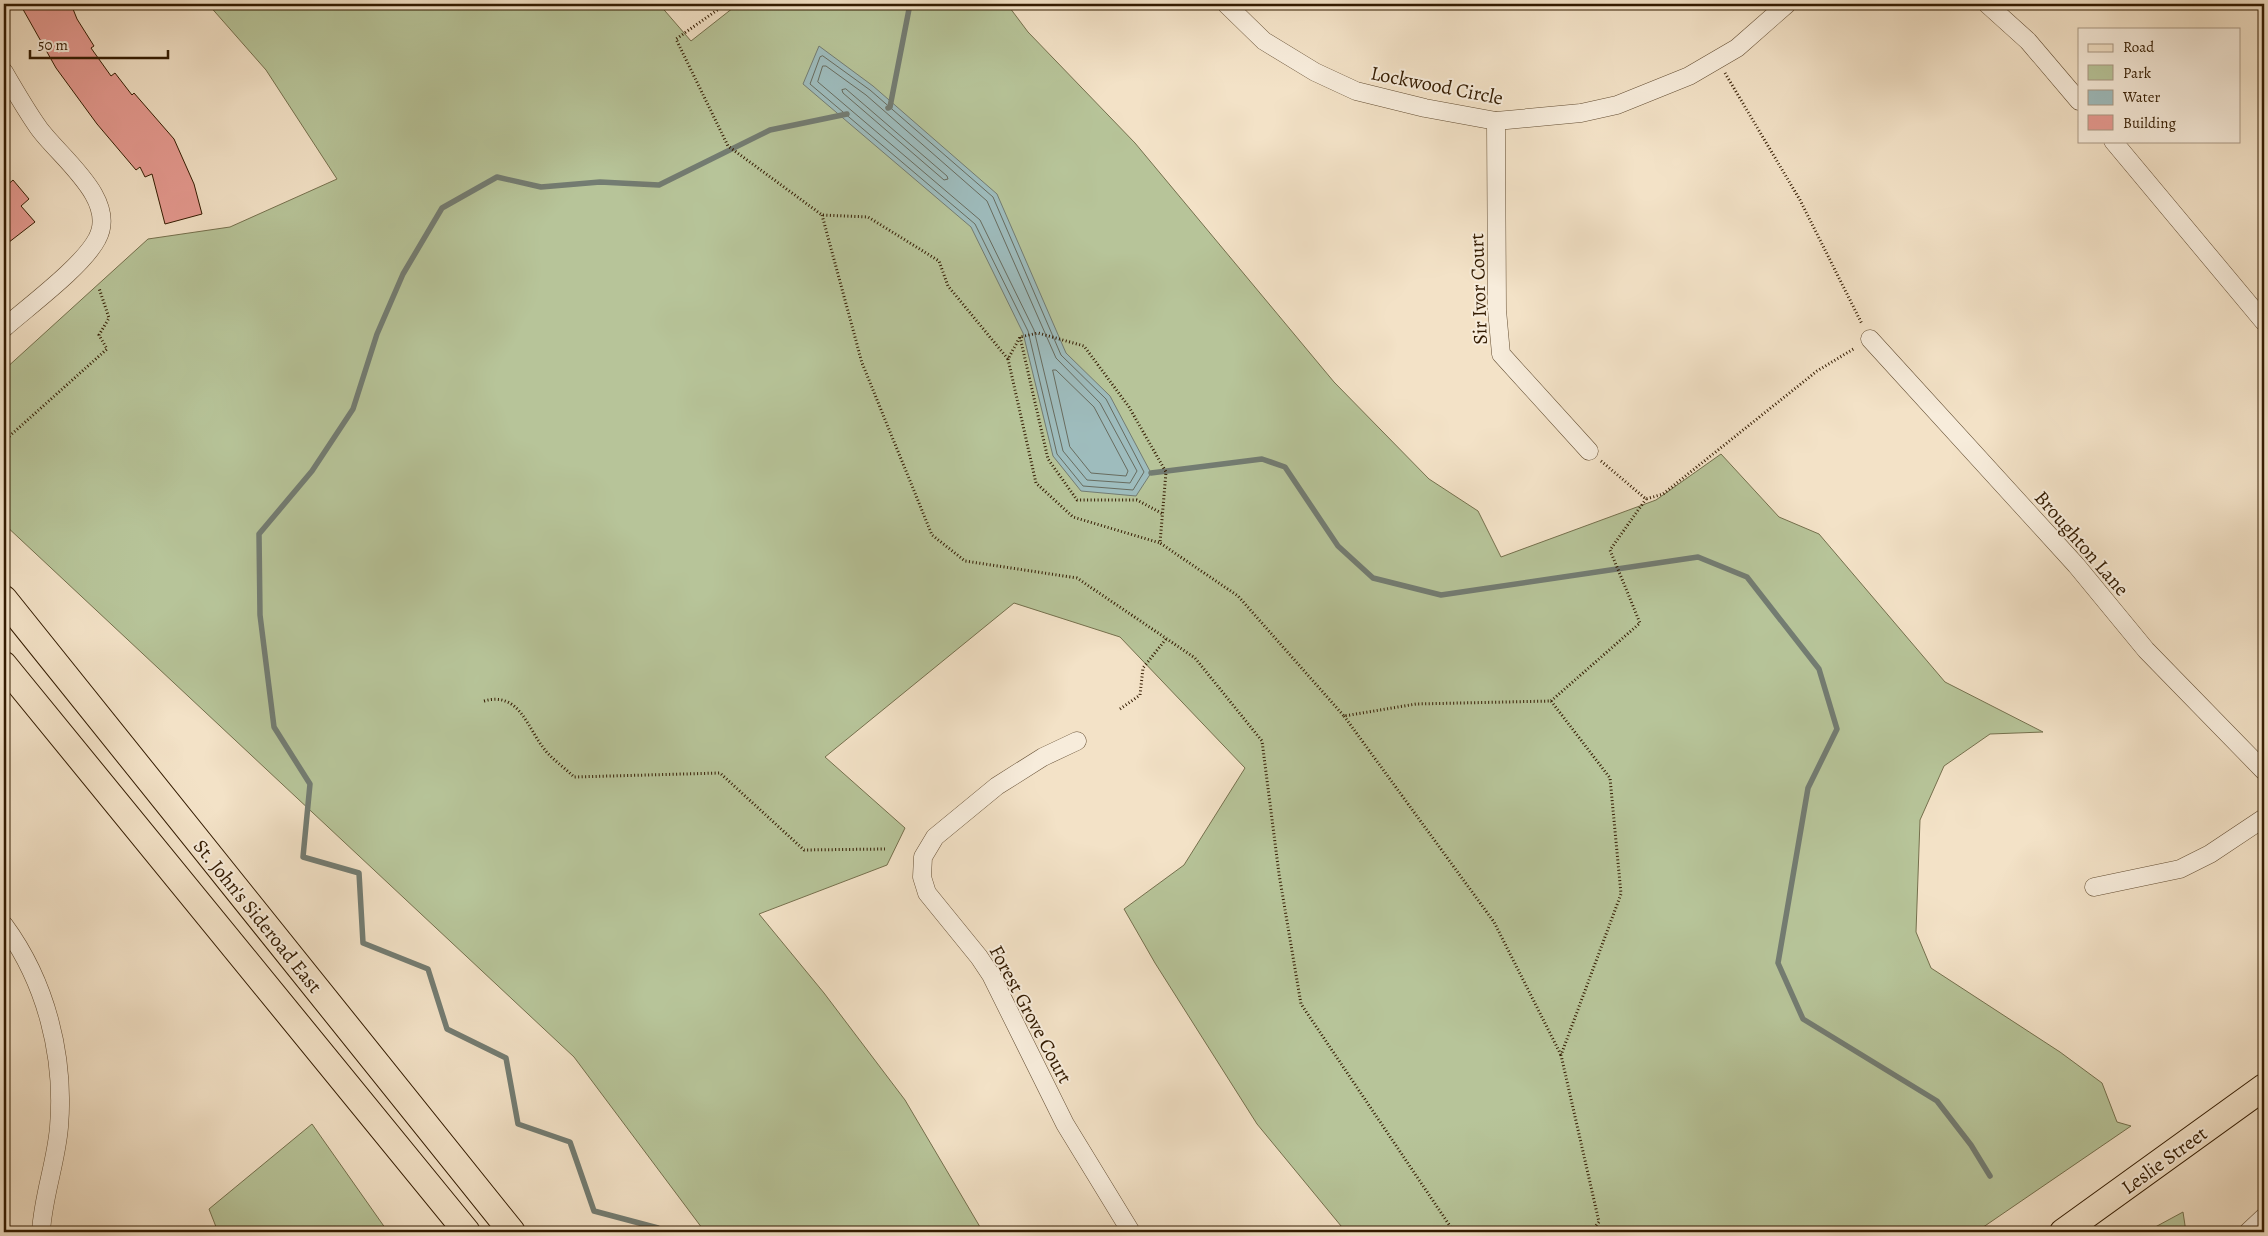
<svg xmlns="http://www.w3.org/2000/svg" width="2268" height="1236" viewBox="0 0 2268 1236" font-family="Alegreya,serif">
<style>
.green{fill:#b7c499;stroke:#75704d}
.water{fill:#9ebcbd;stroke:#737c72}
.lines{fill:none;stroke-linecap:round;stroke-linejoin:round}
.shore{stroke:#686c5f;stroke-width:1}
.stream{stroke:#737c72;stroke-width:5.5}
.building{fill:#e69a91;stroke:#331b01}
.street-casing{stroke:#634d32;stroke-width:19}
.primary-casing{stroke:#331b01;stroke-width:28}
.path{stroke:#331b01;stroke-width:3;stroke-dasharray:1 2.5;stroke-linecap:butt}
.street{stroke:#f7ecdb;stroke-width:18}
.primary{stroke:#f3e2c7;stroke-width:26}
.labels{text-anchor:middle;stroke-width:4;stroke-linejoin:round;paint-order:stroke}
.street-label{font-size:20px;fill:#331b01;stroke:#f7ecdb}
</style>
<rect width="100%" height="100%" fill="#f3e2c7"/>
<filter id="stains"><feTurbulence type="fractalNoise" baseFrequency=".004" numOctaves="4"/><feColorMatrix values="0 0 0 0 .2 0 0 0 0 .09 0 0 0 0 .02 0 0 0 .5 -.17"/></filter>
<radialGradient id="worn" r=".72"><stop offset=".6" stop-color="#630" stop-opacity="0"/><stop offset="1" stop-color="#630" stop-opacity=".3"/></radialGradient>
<g class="green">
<polygon points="208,4 659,4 691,41 738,4 1007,4 1028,32 1135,143 1334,382 1429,479 1478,511 1501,557 1656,500 1721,454 1779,517 1819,534 1945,682 2043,732 1990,734 1944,766 1920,820 1916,932 1931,968 2060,1052 2102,1083 2117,1122 2131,1126 1976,1232 1346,1232 1257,1124 1155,963 1124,909 1184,865 1245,768 1120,637 1014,603 825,757 905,828 887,865 759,914 824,993 905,1100 983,1232 705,1232 574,1057 4,524 4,370 148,239 230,227 337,179 266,70"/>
<polygon points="312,1124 388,1232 218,1232 209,1209"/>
<polygon points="2183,1212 2186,1232 2146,1232"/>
</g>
<polygon class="water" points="819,46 873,86 997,194 1066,353 1110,396 1151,473 1136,496 1081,491 1053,456 1023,333 971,227 803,84"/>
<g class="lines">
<g class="shore">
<polygon points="823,56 870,90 993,197 1061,355 1106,399 1144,472 1133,490 1083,486 1057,454 1028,331 975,224 810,84 820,57"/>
<polygon points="823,66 826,66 866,95 987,201 1056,358 1100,403 1137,471 1130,483 1087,480 1063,451 1034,330 980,220 818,82"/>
<polygon points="846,89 947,176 948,179 944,180 843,93 842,90"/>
<polygon points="1053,370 1056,370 1094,407 1128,471 1126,476 1091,473 1070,447"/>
</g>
<g class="stream">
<polyline points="888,108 890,107 910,4"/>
<polyline points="1151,473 1262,459 1285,467 1338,546 1373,578 1441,595 1698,557 1747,577 1819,669 1837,729 1808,788 1778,963 1803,1019 1937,1101 1971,1145 1990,1176"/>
<polyline points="659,1232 658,1228 594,1211 570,1142 518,1124 506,1058 447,1029 428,969 363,943 359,873 303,857 310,784 274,727 260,615 259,534 312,471 353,409 377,334 403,274 442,208 497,177 541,187 600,182 659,185 770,130 847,114"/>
</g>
</g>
<g class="building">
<polygon points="20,4 71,4 77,19 94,46 91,48 111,76 115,73 132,95 134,93 174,139 194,184 202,214 165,224 152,174 145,177 140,167 136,170 97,124 56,68"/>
<polygon points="13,180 29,199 21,206 35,222 4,246 4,188"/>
</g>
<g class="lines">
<defs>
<g id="street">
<polyline points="1226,4 1264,41 1315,72 1356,91 1425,108 1496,121 1581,113 1617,105 1689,76 1737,48 1787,4"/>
<polyline points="1987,4 2028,41 2079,101"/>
<path d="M4 72C15 91 26 110 38 127 58 156 119 199 97 239 83 266 29 306 4 328"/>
<polyline points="1496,121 1497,310 1501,354 1589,451"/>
<polyline points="2113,141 2264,322"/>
<polyline points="1870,339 2076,565 2146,650 2264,771"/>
<polyline points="1077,741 1043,757 997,786 935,837 923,857 922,877 927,893 979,957 991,975 1065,1124 1131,1232"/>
<polyline points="2094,887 2180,869 2210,854 2264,818"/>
<path d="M4 925C46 982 65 1056 59 1127 56 1163 43 1196 41 1232"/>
<polyline points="2248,1232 2264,1217"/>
</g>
<g id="primary">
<polyline points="4,599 512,1232"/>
<polyline points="4,665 467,1232"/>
<polyline points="2063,1232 2264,1087"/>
</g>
</defs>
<use href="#street" class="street-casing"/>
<use href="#primary" class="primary-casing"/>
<g class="path">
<polyline points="726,4 676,39 728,146 822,215 868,217 939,261 948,286 1008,359 1020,337 1038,333 1084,346 1129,407 1166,472 1160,543 1238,596 1344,716 1416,704 1551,701 1610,778 1621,894 1561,1055 1599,1222 1591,1232"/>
<polyline points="1725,73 1800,200 1862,324"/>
<polyline points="822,215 862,363 932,535 965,561 1077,578 1195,658 1262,741 1279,874 1301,1004 1454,1232"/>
<polyline points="1020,337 1048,459 1077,500 1137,500 1163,514"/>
<polyline points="1008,359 1036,483 1073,517 1160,543"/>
<polyline points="4,441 107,349 99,335 109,318 99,288"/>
<polyline points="1601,461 1646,499 1663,494 1817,371 1855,348"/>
<path d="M484 701C520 691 527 728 545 750 553 760 565 768 574 777L720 773 804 850 885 849"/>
<polyline points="1551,701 1640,623 1610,550 1646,499"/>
<polyline points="1120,709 1140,695 1143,668 1166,639"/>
<polyline points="1344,716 1494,922 1561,1055"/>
</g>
<use href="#street" class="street"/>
<use href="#primary" class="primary"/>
</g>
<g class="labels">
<g class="street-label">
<text transform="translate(1437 85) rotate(11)" y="7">Lockwood Circle</text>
<text transform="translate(1478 289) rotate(-92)" y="7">Sir Ivor Court</text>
<text transform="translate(2082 543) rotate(49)" y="7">Broughton Lane</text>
<text transform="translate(258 916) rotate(51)" y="7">St. John's Sideroad East</text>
<text transform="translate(1031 1014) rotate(62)" y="7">Forest Grove Court</text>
<text transform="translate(2164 1160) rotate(-36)" y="7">Leslie Street</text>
</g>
</g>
<rect width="2268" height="1236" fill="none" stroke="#f3e2c7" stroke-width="20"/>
<rect x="5" y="5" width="2258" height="1226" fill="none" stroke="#331b01" stroke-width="2.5"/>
<rect x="10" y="10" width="2248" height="1216" fill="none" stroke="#331b01"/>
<rect x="2078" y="28" width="162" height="115" fill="#f7ecdb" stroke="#a99884"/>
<rect x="2088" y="44" width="25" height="8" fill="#f3e2c7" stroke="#a99884"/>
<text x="2123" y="52" font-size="15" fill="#331b01">Road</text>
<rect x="2088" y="65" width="25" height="15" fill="#b7c499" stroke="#a99884"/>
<text x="2123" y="78" font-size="15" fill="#331b01">Park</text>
<rect x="2088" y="90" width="25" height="15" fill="#9ebcbd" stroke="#a99884"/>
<text x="2123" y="102" font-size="15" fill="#331b01">Water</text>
<rect x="2088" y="115" width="25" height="15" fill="#e69a91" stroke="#a99884"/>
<text x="2123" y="128" font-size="15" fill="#331b01">Building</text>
<path d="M30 50v8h138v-8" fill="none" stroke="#331b01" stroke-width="2.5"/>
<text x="38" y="50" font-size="15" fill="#331b01" stroke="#f7ecdb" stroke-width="4" paint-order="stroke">50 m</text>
<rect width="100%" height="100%" filter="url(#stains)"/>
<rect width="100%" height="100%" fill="url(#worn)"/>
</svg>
